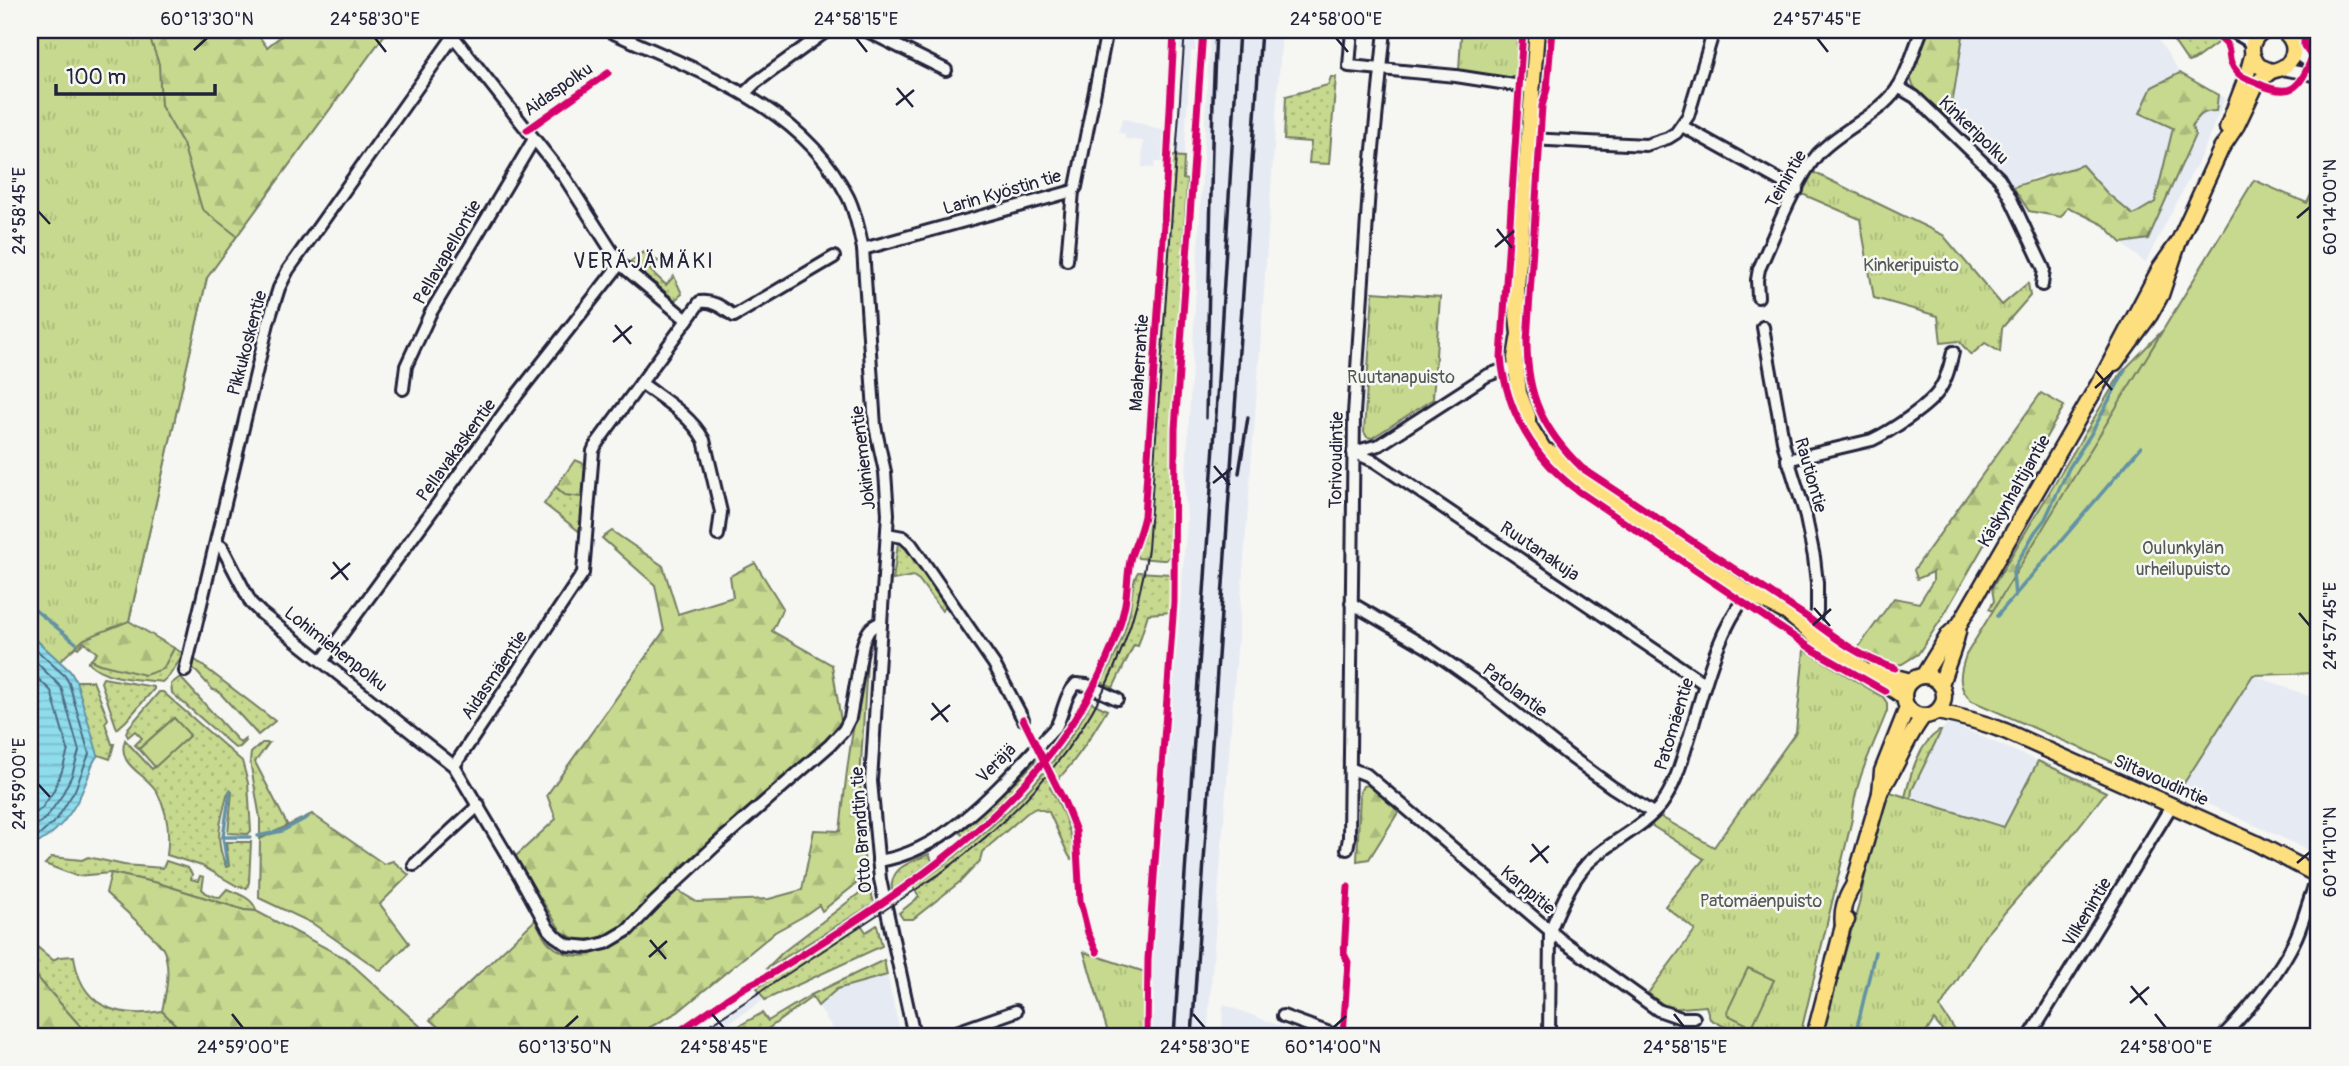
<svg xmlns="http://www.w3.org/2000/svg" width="2349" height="1066" viewBox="0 0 2349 1066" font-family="Pangolin,sans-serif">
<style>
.built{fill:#e6eaf3}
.grass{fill:url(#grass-dots);stroke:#747e64;stroke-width:2}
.forest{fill:url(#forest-firs);stroke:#747e64;stroke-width:2}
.park{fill:url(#park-tufts);stroke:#747e64;stroke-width:2}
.pitch{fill:#c6d98e;stroke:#747e64;stroke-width:2}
.water{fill:url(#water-rules);stroke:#6392a5;stroke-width:2}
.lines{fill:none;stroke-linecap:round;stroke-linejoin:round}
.shore{stroke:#4d6c82;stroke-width:2}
.stream{stroke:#6392a5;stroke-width:3.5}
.minor-casing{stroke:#22223b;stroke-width:16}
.major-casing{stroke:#22223b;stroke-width:19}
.minor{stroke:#f6f6f2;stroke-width:10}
.major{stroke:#fedf80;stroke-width:14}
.tram{stroke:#22223b;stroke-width:2}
.rail{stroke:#22223b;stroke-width:3.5}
.cycleway-casing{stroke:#f6f6f2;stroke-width:11}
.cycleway{stroke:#d6006c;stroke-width:7}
.ticks{fill:none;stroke:#22223b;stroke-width:2.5}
.labels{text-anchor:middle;stroke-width:5;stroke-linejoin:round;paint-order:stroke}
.street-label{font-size:18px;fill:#22223b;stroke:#f6f6f2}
.park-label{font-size:18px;fill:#535954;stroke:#f6f6f2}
.quarter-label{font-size:21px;letter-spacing:2px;fill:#22223b;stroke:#f6f6f2}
.neatline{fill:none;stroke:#22223b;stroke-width:2.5}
.ticks-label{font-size:18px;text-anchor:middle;fill:#22223b}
</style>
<defs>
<pattern id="grass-dots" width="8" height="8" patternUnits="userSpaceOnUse" patternTransform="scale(1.75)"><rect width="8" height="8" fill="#c6d98e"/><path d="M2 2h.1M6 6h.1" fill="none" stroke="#aaba7b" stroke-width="1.8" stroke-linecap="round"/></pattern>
<pattern id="forest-firs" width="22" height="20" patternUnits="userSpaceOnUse" patternTransform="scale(1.75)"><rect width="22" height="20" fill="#c6d98e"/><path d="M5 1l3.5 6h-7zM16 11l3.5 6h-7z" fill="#aaba7b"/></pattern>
<pattern id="park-tufts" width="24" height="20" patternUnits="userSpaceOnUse" patternTransform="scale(1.75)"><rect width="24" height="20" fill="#c6d98e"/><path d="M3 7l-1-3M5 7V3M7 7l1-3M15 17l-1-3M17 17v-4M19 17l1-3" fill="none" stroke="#aaba7b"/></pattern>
<pattern id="water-rules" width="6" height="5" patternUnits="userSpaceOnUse" patternTransform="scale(1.75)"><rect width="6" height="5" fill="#8edcec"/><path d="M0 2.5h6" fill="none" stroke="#7abccb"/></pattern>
</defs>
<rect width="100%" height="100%" fill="#f6f6f2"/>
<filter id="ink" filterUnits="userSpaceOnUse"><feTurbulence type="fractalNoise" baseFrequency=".0143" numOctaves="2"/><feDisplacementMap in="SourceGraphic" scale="14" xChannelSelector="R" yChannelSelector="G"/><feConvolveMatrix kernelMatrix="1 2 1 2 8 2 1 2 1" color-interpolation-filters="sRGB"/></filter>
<g filter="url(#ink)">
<g class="built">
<polygon points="1180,30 1195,30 1195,51 1191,51 1184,157 1175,156 1182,50 1179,49"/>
<polygon points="1210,30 1282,30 1258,377 1208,1025 1215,1036 1152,1036 1154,998 1152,952 1187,519 1185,493"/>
<polygon points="1957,30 2152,30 2180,73 2225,98 2202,154 2145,263 2100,224 2066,208 2041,174 2013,187 2003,171 1948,119 1944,109"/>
<polygon points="1123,118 1165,131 1164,162 1155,162 1154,168 1142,167 1143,141 1125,139 1125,134 1118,132"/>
<polygon points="2253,675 2319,700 2319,858 2294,843 2179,791"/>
<polygon points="1948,725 1957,726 2038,761 2004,827 1911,799 1912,790 1931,749 1942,729"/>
<polygon points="887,975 901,1036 838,1036 818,1006 837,989"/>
<polygon points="759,991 765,999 709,1036 689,1036"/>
<polygon points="1223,1004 1306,1036 1222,1036"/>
</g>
<g class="grass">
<polygon points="2166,30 2184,30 2215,40 2217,43 2194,60 2188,62"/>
<polygon points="1331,77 1336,77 1329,164 1309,163 1311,142 1284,140 1286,96 1328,85"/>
<polygon points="1171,156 1184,157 1183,179 1187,180 1172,446 1171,555 1166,560 1163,560 1138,558 1136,554 1143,537 1151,455"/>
<polygon points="643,252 658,261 650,270 666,285 674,276 682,294 675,300 630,262"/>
<polygon points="556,487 565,495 583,497 580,532 544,504"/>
<polygon points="898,543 905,545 947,605 942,611 919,580 913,576 893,580"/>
<path d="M1138 572 1170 574V581L1172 582 1171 612 1148 614 1138 646 1134 645 1113 688 1101 682C1114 661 1123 639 1129 615 1132 602 1131 582 1138 572Z"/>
<path d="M174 648 184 654 169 676 162 682C138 679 106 680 88 662L91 660 100 664 163 668Z"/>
<polygon points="194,659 275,721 258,735 218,691 213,690 193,668"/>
<polygon points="180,677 240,743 245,739 246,741 240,747 235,748 172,693 171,684"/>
<polygon points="103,678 154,687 154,689 126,721 117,729 101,682"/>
<polygon points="76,681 93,681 108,719 105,723 112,744 114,744 110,759 98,755 95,748"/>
<path d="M159 692H163L242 761 248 783 251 831 248 834 228 833 232 792 230 790 227 795C220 825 214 837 226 867L229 866 226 842H251L249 882 247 888 237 886 202 866 167 855C170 833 168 812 157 792 146 773 116 766 125 740L152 769 189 736 174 718 139 749 135 745 142 738 135 731 128 737 126 733 128 728Z"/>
<path d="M1091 702 1107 710C1090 738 1074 765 1050 787 1062 808 1073 834 1074 858L1071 859 1068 854 1049 812 1036 808 1027 813 982 852 980 861 961 881 913 919H903L899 913 919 897 913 887C983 839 1052 779 1091 702Z"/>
<path d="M1939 731H1941L1912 790 1911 799 1905 797C1911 773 1918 745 1939 731Z"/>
<polygon points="262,743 269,743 255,762 288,826 260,839 260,818 250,761 251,753"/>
<polygon points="1038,760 1040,764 964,837 960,832"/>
<path d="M929 854 932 861 892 891C889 866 911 863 929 854Z"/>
<path d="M52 857 82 860 88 857 124 865 163 868 166 861 188 868 192 874 191 879 198 881 200 876 204 877 202 889C207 895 212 897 220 897L227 889C238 894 254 898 256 911L244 910 158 883 111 873 76 876 45 864Z"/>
<polygon points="866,888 870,888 874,903 766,969 783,952"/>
<polygon points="860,923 866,932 877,925 882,946 765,1000 757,988"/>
<path d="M30 941 53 960 59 957 74 956C80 1006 116 1019 162 1011L187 1036H89L30 969Z"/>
<polygon points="884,960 887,975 837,989 818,1006 812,997 758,1036 721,1036 762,1013 768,1021 811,995"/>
</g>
<g class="forest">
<polygon points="30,30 254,30 267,47 289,30 388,30 207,277 129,621 174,648 163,669 145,675 100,664 91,660 97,653 84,642 78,648 30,612"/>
<path d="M1928 30 1950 31 1963 36 1950 118C1901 78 1903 87 1928 30Z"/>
<path d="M2180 73 2218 95 2216 111C2203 111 2199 115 2192 126L2195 135 2148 239 2122 243 2104 225 2068 207 2061 217 2029 211 2013 187 2082 165 2107 193 2133 215 2155 202 2173 128 2140 113 2152 87Z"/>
<polygon points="2162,331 2003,616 1989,609 1994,601 1992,588 2121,373"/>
<polygon points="2041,393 2064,406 1942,618 1918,654 1902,664 1895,665 1858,648 1894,598 1919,603 1933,581 1933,572 1917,579 1914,570"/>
<polygon points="575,460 585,464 583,497 565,495 556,487"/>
<path d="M612 531 663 566 678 614 733 597 730 576 755 563 783 608 772 631 832 665 841 721C801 776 741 814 690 859 666 880 645 904 622 927L610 935 594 939 577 940 561 931 515 857 556 819 547 795 664 631 655 585 602 538Z"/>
<path d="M867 663 860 780 865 872 856 884 822 911 819 905 802 917 775 932 678 1012 634 1036H449L430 1020 535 920C539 927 543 937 549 943 591 983 646 918 675 889L697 902 769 899 802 890 814 830 840 831C845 790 848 750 857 710 860 696 857 673 867 663Z"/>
<polygon points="1368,785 1399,811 1369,859 1357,861 1360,792 1363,786"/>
<polygon points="312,814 384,864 393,861 409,875 380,904 409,943 381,971 312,923 259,898 260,839"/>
<path d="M111 873 158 883 244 910 256 911 345 958 431 1036H187L162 1011C166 993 171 970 164 951 160 940 117 904 106 893Z"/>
<polygon points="30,969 89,1036 30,1036"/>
</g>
<g class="park">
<polygon points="30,30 147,30 159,64 161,106 183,144 202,209 237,236 207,278 129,621 84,639 59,662 30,634"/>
<polygon points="1518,32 1516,78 1459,71 1461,36"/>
<polygon points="1813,172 1943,235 2002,305 2028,283 2030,296 2002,328 2000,352 1985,343 1971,355 1959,341 1941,343 1938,316 1874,298 1860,219 1802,194"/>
<polygon points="1373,292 1440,297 1433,399 1372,438 1367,437 1364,432"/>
<path d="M1804 650 1883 697 1887 703V711C1873 748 1855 778 1852 819L1800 1036H1742L1710 1019 1706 1006 1669 1009 1648 993 1695 930 1665 906 1704 859 1651 825 1659 816 1714 847 1796 732Z"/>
<polygon points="2038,761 2106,792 2068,840 1986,934 1940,1008 1959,1036 1947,1036 1934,1020 1924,1036 1821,1036 1859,904 1874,832 1890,792 2004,827"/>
<polygon points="1084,952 1145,972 1142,1036 1109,1036"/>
</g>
<g class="pitch">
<path d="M2319 178V673L2253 675 2179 791 1972 701C1956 688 1960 672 1966 655L2254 180 2307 203Z"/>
<polygon points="174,718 190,735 155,767 139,749"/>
<polygon points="1748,968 1774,980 1752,1027 1728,1015 1727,1012"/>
</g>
<path class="water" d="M30 634 70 671 76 681 98 755C91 763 91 770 87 780 76 809 58 835 30 847Z"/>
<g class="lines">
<g class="shore">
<polyline points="30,644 65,676 69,683 89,754 75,790 57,819 42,833 30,840"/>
<polyline points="30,656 61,687 79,751 72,775 61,797 46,818 30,830"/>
<polyline points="30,671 51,691 68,750 62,771 53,792 42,808 30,818"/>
</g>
<g class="stream">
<polyline points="2015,597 2013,572 2018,561 2035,532 2045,519 2069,468 2091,434 2125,370"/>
<polyline points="30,606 76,643"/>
<polyline points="1997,616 2141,447"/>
<polyline points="258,836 282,831 308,817"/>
<polyline points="223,837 250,837"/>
<polyline points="227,864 223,837 230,792"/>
<polyline points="1855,1036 1875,952"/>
</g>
<defs>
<g id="minor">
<path d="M607 30C695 71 801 103 848 197 856 213 859 231 863 249L875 426 885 472 888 514 871 781 880 879 914 1036"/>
<polyline points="865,30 946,70"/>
<polyline points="1352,30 1349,66 1456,76 1533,88"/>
<polyline points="2230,30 2247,40 2252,46"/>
<polyline points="453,36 565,178 620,264 687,320"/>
<polyline points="2294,50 2301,57 2319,67"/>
<polyline points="2282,69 2319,76"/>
<polyline points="1898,87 1915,97 1999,178 2009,195 2044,269 2042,285"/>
<polyline points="745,93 755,83 828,30"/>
<polyline points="1682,126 1797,190"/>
<polyline points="1530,139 1646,145 1668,138 1676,133 1688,116 1714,30"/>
<polyline points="863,249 1073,191 1076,187 1107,30"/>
<polyline points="1067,260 1073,191"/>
<path d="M1758 297 1757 280 1759 269C1774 236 1795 181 1818 154 1841 129 1877 117 1897 89 1908 73 1914 48 1922 30"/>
<polyline points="1763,327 1784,446 1805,513 1814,557 1817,583 1817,611 1814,622 1807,631"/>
<path d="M641 383C664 400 690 415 704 440L721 512 718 535"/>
<polyline points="403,389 406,366 430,314 534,139"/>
<polyline points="1353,452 1376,462 1705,684"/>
<polyline points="1353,452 1379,445 1486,376 1502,370 1516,369"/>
<path d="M1787 460 1872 440C1889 432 1931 405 1940 389 1947 378 1950 365 1953 352"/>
<polyline points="887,534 903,537 911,544 994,664 1023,719"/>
<path d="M216 543 222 547 251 603 261 613 454 766 520 877 548 928 555 936 568 945 589 947 606 943 628 930 654 903 718 843 830 745 844 730 850 718 863 644C867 633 869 627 880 623"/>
<polyline points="1351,603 1428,648 1479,684 1567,754 1612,787 1653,813"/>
<polyline points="323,660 517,395 620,264"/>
<polyline points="185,671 268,323 279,288 288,270 458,30"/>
<path d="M454 766 583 573 593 451 597 443 687 320 700 302C714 300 724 309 734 316L834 257"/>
<polyline points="1352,769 1367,775 1561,940 1658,1010 1681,1018 1694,1018"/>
<polyline points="1347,849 1349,838 1354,414 1369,189 1385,30"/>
<path d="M878 861C951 851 1008 776 1056 727 1064 712 1064 696 1076 684L1087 685 1117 699"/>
<polyline points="414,865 479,805"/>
<polyline points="1283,1016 1338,1036"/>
<polyline points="945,1036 1016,1011"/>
<path d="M1549 1036 1550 931C1559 909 1570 883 1586 865 1608 842 1641 830 1661 805 1675 786 1681 763 1688 741 1704 690 1715 635 1748 593"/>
<polyline points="2030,1036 2172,805"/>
<path d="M2223 1036C2250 1008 2277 976 2294 942 2305 920 2308 897 2319 876"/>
</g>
<g id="major">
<polyline points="1537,30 1517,287 1517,315 1519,334 1515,358 1519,393 1528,416 1528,424 1544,450 1552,453 1572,473 1599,493 1748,593 1787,613 1821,641 1904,697"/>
<path d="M2265 30C2250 38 2248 53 2259 66L2271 71C2295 68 2302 43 2281 30"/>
<polyline points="2227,128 2246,78 2252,56"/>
<polyline points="2115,363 2150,315 2161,295 2179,241 2221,149 2237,125 2257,83 2271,71"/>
<polyline points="1872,671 1911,681"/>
<circle cx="1924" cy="696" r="20"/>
<polyline points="1923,676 1949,634 1959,625 2103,376 2160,268 2179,241"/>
<path d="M1941 685C1946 665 1957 646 1959 625"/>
<path d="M1937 712C1959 716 1984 723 2005 731L2256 843 2319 876"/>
<path d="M1880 792C1897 768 1905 740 1923 717"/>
<path d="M1843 926C1841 910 1845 899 1853 886L1880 793 1882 771 1907 708"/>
<polyline points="1814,1036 1843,926 1847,920"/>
</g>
</defs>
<use href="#minor" class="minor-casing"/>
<use href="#major" class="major-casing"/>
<use href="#minor" class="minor"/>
<use href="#major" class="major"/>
<path class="tram" d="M693 1036 941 873C1054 789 1127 690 1148 549L1185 30"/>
<g class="rail">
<polyline points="1206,418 1213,100 1216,30"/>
<polyline points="1239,473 1248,417"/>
<polyline points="1174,1036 1216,415 1239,30"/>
<polyline points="1192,1036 1261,30"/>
</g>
<defs>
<g id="cycleway">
<path d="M1523 30 1501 357C1506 412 1535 459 1578 491L1815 651 1885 691"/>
<path d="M1552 30 1547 89 1542 106 1527 342C1527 396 1543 430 1582 468L1807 617C1835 638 1861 658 1895 668"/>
<path d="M2204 30C2244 47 2219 53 2238 73 2242 78 2251 80 2257 83 2291 99 2300 89 2312 57L2304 46V30"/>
<polyline points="527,130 608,73"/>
<polyline points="1023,719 1064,801 1076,831 1080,901 1088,933 1097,952"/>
<path d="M672 1036C697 1020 721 1001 747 986 756 981 767 977 776 971 907 890 1051 800 1111 649 1117 635 1122 619 1125 604 1128 588 1127 571 1131 556 1136 542 1141 531 1144 516L1164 224 1174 33"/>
<polyline points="1147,1036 1148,959 1174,602 1175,429 1203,30"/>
<polyline points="1343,1036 1348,962 1344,954 1348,887"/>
</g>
</defs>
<use href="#cycleway" class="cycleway-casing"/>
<use href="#cycleway" class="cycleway"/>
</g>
</g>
<path class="ticks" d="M375 38 386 52M856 38 867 52M1336 38 1348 52M1817 38 1828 52M194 50 207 38M897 88 913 107M896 105 914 90M38 211 50 224M2297 218 2310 207M1497 229 1512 248M1495 247 1514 231M615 325 631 344M613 342 632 326M2096 371 2112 390M2095 388 2113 372M1214 466 1230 485M1213 483 1232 468M333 562 348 580M331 579 350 563M1814 608 1830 626M2299 613 2310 626M1813 625 1831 609M932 703 948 722M931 720 950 705M38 784 50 797M1532 844 1548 863M1530 862 1549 846M2297 863 2310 852M650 940 666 959M649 957 667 941M2131 986 2147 1005M2130 1003 2149 987M232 1014 243 1028M712 1014 724 1028M1193 1014 1205 1028M1674 1014 1685 1028M2155 1014 2166 1028M565 1028 578 1016M1333 1028 1346 1016"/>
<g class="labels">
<g class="street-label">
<text transform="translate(558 89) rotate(-35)" y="6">Aidaspolku</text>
<text transform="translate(1974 130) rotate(44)" y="6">Kinkeripolku</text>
<text transform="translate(1786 179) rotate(-60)" y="6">Teinintie</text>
<text transform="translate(1002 192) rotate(-16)" y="6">Larin Kyöstin tie</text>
<text transform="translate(447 252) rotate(-60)" y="6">Pellavapellontie</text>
<text transform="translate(247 343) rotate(-75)" y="6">Pikkukoskentie</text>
<text transform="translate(1139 363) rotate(-86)" y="6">Maaherrantie</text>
<text transform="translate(456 450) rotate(-54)" y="6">Pellavakaskentie</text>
<text transform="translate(863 458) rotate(-97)" y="6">Jokiniementie</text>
<text transform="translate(1336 460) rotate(-89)" y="6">Torivoudintie</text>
<text transform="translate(1811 475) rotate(74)" y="6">Rautiontie</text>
<text transform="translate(2014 491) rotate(-60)" y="6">Käskynhaltijantie</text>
<text transform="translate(1540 551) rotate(34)" y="6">Ruutanakuja</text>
<text transform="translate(336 649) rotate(38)" y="6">Lohimiehenpolku</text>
<text transform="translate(494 675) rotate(-56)" y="6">Aidasmäentie</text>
<text transform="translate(1515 690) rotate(37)" y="6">Patolantie</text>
<text transform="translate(1674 724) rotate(-73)" y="6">Patomäentie</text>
<text transform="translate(996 763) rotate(-45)" y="6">Veräjä</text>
<text transform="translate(2161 780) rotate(24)" y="6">Siltavoudintie</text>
<text transform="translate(861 830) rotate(-94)" y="6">Otto Brandtin tie</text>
<text transform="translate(1528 890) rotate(40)" y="6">Karppitie</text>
<text transform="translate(2087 912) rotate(-59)" y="6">Vilkenintie</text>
</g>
<g class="park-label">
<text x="1911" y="271">Kinkeripuisto</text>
<text x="1401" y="383">Ruutanapuisto</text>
<text x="2183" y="554">Oulunkylän<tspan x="2183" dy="21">urheilupuisto</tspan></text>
<text x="1761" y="907">Patomäenpuisto</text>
</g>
<g class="quarter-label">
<text x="644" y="268">VERÄJÄMÄKI</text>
</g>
</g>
<rect width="2349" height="1066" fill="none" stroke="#f6f6f2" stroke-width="77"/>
<path d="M56 84v10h159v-10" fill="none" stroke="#22223b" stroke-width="3.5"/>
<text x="66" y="84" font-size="21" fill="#22223b" stroke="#f6f6f2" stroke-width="5" paint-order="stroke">100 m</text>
<rect x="38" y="38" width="2272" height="990" class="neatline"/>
<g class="ticks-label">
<text x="207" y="25">60°13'30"N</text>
<text x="375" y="25">24°58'30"E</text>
<text x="856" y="25">24°58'15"E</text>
<text x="1336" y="25">24°58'00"E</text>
<text x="1817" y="25">24°57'45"E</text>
<text transform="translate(2330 207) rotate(-90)" y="6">60°14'00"N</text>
<text transform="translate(19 211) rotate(-90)" y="6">24°58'45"E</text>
<text transform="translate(2330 626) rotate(-90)" y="6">24°57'45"E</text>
<text transform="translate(19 784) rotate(-90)" y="6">24°59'00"E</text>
<text transform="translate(2330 852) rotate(-90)" y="6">60°14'10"N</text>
<text x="243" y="1053">24°59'00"E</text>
<text x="565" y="1053">60°13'50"N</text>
<text x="724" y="1053">24°58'45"E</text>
<text x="1205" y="1053">24°58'30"E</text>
<text x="1333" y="1053">60°14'00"N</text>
<text x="1685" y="1053">24°58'15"E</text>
<text x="2166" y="1053">24°58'00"E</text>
</g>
</svg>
